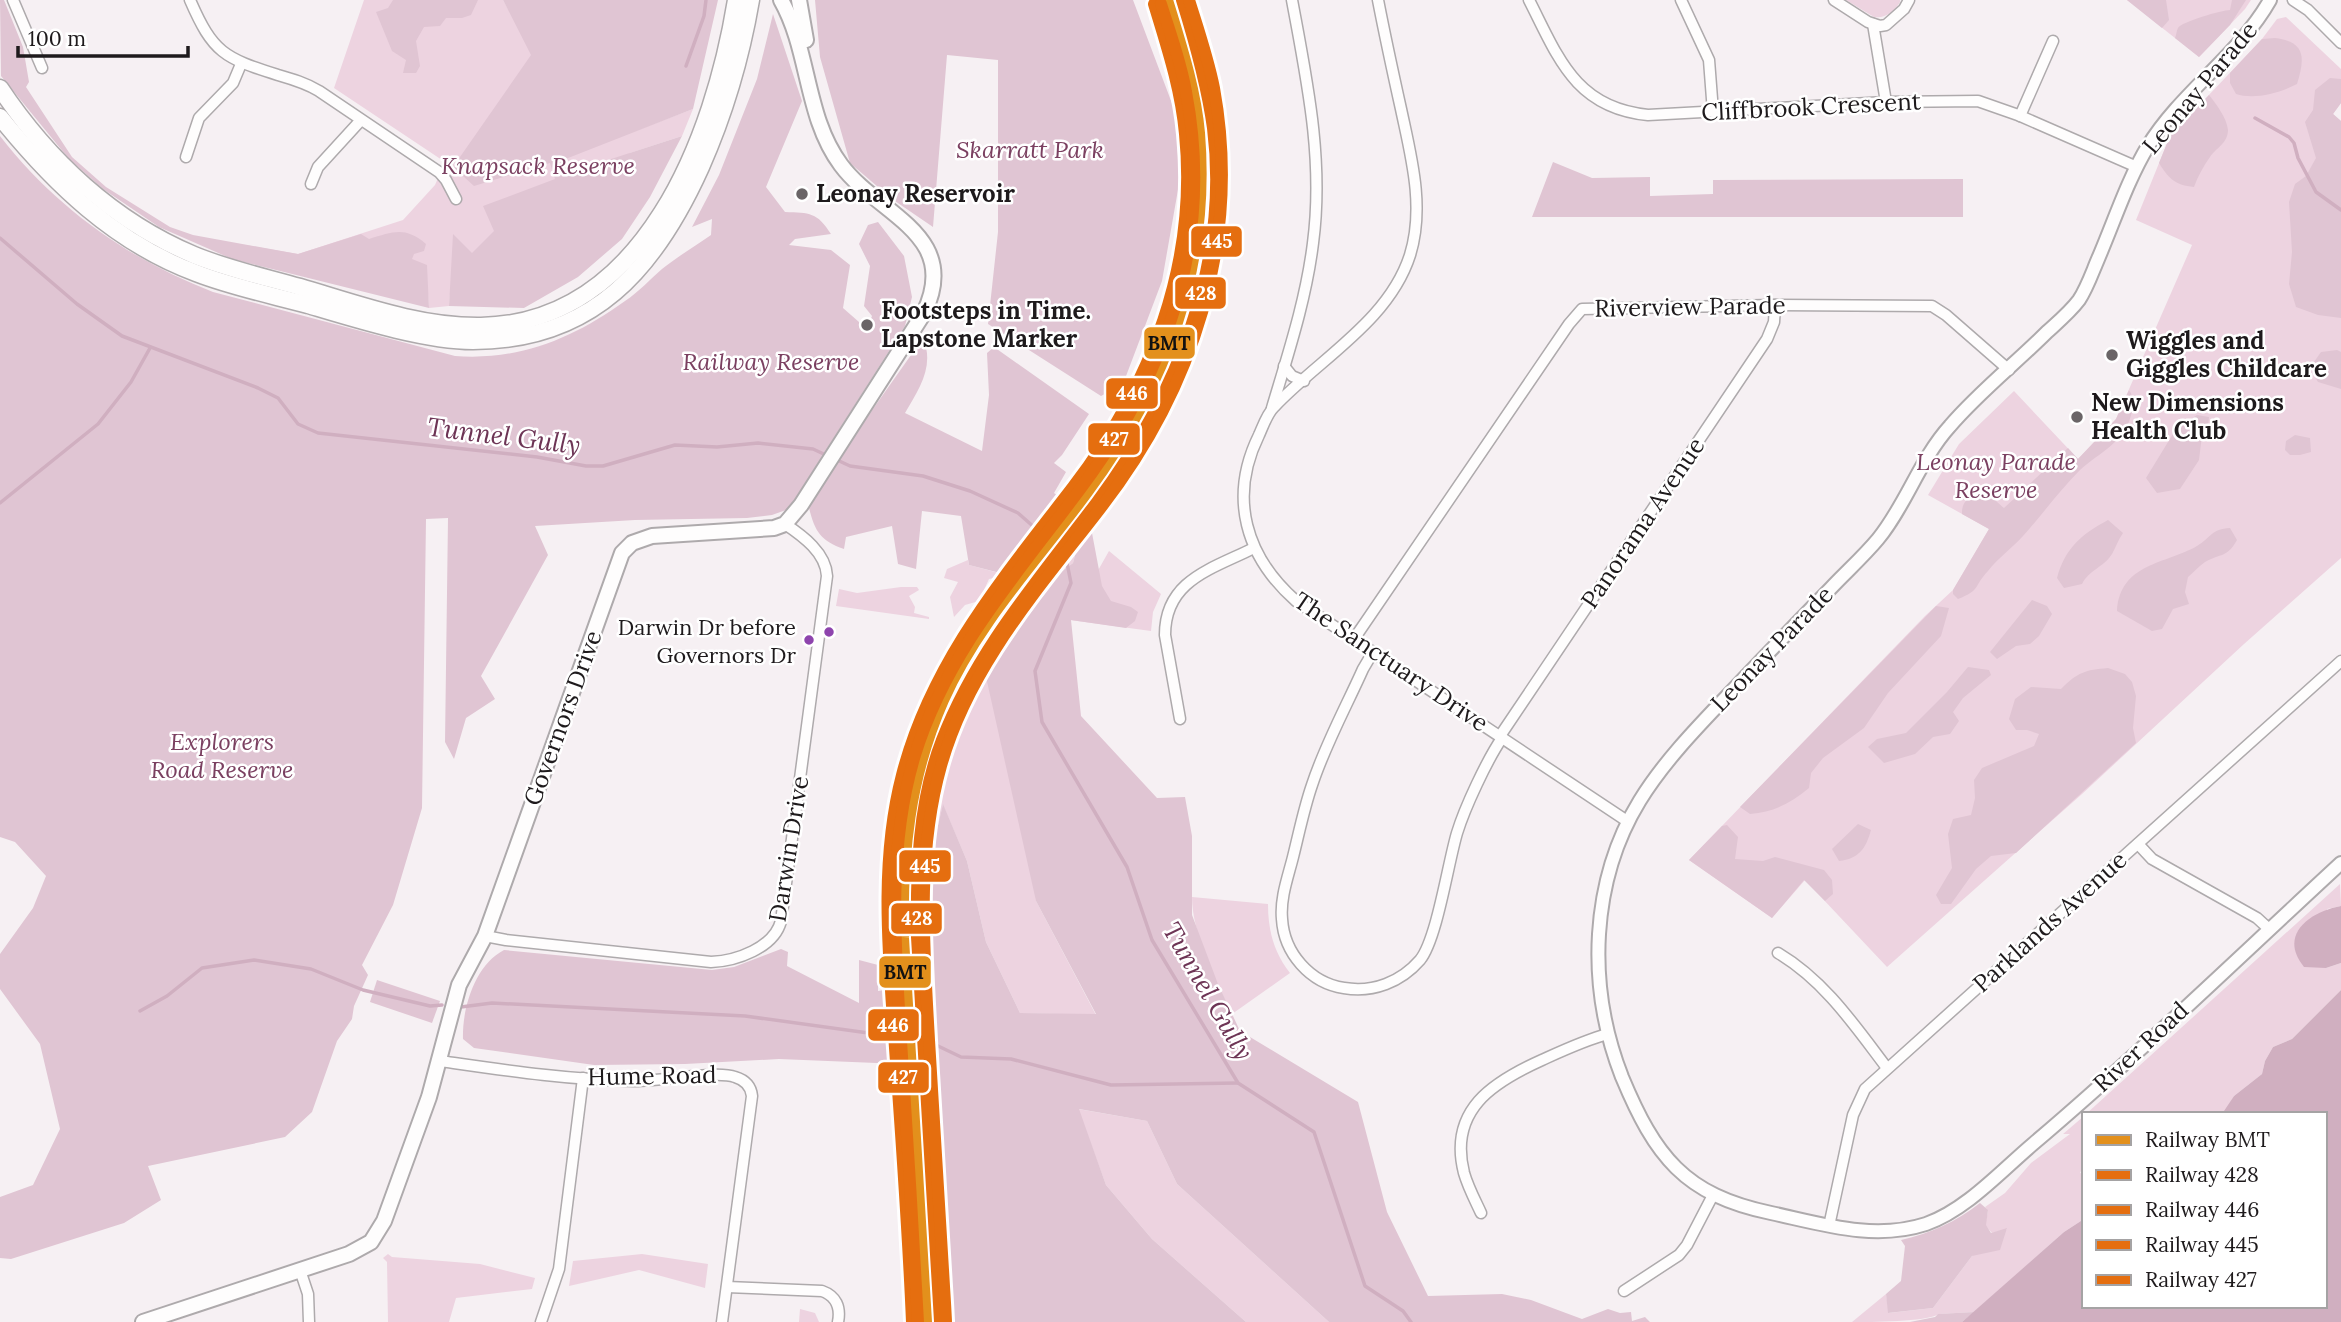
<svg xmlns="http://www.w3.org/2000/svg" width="2341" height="1322" viewBox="0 0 2341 1322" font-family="Lora,serif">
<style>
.green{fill:#edd3e0}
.forest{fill:#e0c5d3}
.water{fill:#d0afc0}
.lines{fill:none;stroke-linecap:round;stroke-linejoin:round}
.stream{stroke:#d0afc0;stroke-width:3.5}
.minor-casing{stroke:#aeaaac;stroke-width:13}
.tertiary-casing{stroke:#aeaaac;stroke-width:16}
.secondary-casing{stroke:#aeaaac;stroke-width:18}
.trunk-casing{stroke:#aeaaac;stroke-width:19}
.minor{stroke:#fefdfd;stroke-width:10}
.tertiary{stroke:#fefdfd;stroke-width:12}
.secondary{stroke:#fefdfd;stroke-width:14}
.trunk{stroke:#fefdfd;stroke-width:16}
.rail-1-casing{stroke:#fff;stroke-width:18}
.rail-2-casing{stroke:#fff;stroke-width:18}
.rail-3-casing{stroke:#fff;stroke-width:18}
.rail-4-casing{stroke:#fff;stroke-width:18}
.rail-5-casing{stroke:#fff;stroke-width:18}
.rail-1{stroke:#e3901c;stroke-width:12}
.rail-2{stroke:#e56e0f;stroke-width:12}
.rail-3{stroke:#e56e0f;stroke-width:12}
.rail-4{stroke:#e56e0f;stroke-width:12}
.rail-5{stroke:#e56e0f;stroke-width:12}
.poi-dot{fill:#6a6567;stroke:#fff;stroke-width:2.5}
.bus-dot{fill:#8e44ad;stroke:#fff;stroke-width:2.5}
.labels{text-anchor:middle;stroke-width:5;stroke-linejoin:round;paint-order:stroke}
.bus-label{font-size:22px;fill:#1e1a1c;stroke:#fff;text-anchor:end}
.street-label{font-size:24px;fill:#1e1a1c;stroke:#fff}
.park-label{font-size:24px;font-style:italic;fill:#7b4061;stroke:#fff}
.poi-label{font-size:24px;font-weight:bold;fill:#1e1a1c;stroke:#fff;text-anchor:start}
.water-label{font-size:26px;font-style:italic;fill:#6d3455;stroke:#fff}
.line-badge{stroke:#fff;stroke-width:2.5}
.badge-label{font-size:19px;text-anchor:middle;font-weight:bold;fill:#fff}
.pale-badge-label{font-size:19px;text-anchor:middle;font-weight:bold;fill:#111}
</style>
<rect width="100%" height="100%" fill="#f6f0f3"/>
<g class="green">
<polygon points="364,0 503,0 508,9 635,131 693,109 682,136 630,153 450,294 449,306 429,308 428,294 246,245 298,254 403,220 435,185 445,162 334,88"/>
<path d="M1846 0H1900V2C1895 11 1885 19 1874 17Z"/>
<polygon points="2127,0 2251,0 2245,9 2199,57"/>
<polygon points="2286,17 2341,69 2341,103 2333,114 2341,121 2341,558 2244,644 2082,794 1887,967 1805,880 1772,918 1689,860 1925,616 1953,590 1989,529 1928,495 1959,444 2014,391 2078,459 2116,419 2192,245 2136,220 2170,136 2262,39 2277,19"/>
<polygon points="1068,544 1076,551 1073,563 1025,600 1036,901 1096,1015 1020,1013 986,942 967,861 943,805 913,932 924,824 962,686 969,683 978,664"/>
<polygon points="1109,551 1161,594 1153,612 1151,631 1070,620"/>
<polygon points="968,560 969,565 999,573 998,577 989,579 979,601 965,605 954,617 950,597 958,582 944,578 947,569"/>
<polygon points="901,587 917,587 919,590 909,596 915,607 914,613 929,617 929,619 836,606 839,589 857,593"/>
<polygon points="2340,884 2341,906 2327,909 2326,968 2341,963 2341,990 2292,1039 2273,1047 2265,1061 2262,1074 2234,1096 2224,1113 2086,1114"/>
<path d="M1192 897 1268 904C1268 931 1274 952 1290 973L1232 1014C1216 980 1192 934 1192 897Z"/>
<polygon points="1078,1109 1147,1121 1177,1184 1329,1322 1246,1322 1152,1239 1106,1185"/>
<path d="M2084 1116V1165L2080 1173 2084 1174V1219L2064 1232 1974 1312 1939 1314C1925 1322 1872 1322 1852 1322L1886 1294 1889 1313 1933 1308 1972 1256 2007 1229 1992 1233 1985 1225 1988 1211 1985 1207 2005 1193 2031 1163 2070 1134H2063Z"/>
<polygon points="388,1254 392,1257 480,1264 535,1278 532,1289 456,1298 449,1322 388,1322 387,1262 383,1258"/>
<polygon points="642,1254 708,1264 705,1288 639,1270 569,1286 573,1261"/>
<polygon points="800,1309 815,1313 819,1322 799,1322"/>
</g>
<g class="forest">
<path d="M0 0H4L23 47 29 82 26 87 72 157 106 187 170 227 193 235 298 254 361 234 369 239C393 232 405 226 426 244L424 251 414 254 412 259 427 265 429 308 232 259 159 227 103 189 69 159 1 76Z"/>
<polygon points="393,0 478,0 471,15 462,18 446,18 440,26 424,27 416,41 420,66 416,73 403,73 406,60 392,51 376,12 388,8"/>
<polygon points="503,0 718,0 693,109 563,160 568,173 682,136 650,197 622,239 578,277 524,308 449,306 453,234 472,253 494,231 483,206 555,179 550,163 474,186 453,167 531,55"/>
<polygon points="815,0 1133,0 1176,114 1179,184 1162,281 1123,384 1101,396 988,324 998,232 998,60 947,55 933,227 892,199 850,163 820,57"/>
<polygon points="2127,0 2166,0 2169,20 2162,28"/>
<path d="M2232 0H2246L2230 25 2199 57 2175 38C2176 36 2177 29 2178 28 2181 22 2222 10 2230 10Z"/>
<path d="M773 14 802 101 766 187 785 212C810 213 817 212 831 234L795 239 789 245 831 250 850 265 843 308 867 329 872 316 864 306 870 266 859 244 868 225 878 222 904 256 912 297 905 326 795 499 786 510 772 515 747 518 635 520 535 526 548 555 481 676 495 699 466 718 454 759 445 742 448 518 426 519 422 808 393 905 362 965 368 975 354 1006 352 1019 337 1041 312 1112 285 1137 148 1166 161 1200 124 1223 11 1259 0 1258V1197L33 1185 60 1129 40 1044 0 989V954L33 908 46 876 15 842 0 837V136C56 208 128 259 213 292L455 356C519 361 574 338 625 301 639 292 650 279 662 269 677 257 695 246 711 235L712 219 692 227 719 175 757 79Z"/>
<path d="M2275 38C2306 42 2305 58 2297 84 2280 93 2254 100 2236 94L2230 83V73L2262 39Z"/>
<polygon points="2330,78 2341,79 2341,103 2333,114 2341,121 2341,318 2318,315 2296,307 2289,284 2292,252 2289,202 2295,184 2306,176 2316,158 2305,122 2313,110 2315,90"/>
<path d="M2209 95C2216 104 2227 118 2228 130 2228 143 2216 148 2210 157 2203 167 2198 176 2194 187 2175 185 2169 179 2159 163L2170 136Z"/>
<polygon points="1553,162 1592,178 1650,177 1650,196 1713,194 1713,180 1963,179 1963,217 1532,217"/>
<path d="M923 338C935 366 919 389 905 413L982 451 989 395 987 353 994 347 1089 414 1062 455 1054 463 1066 472 1054 493 1066 502 1004 574 969 565 961 516 922 511 916 569 898 564 892 526 846 537 844 549C821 541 815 532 809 508L868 416Z"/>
<polygon points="2337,350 2341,352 2341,389 2318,382 2312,372 2314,362 2321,352"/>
<path d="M2129 390C2136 399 2132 416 2127 426 2117 446 2095 456 2080 470 2059 491 2042 515 2023 536 2012 548 1998 558 1988 571 1973 587 1981 590 1958 599L1953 594V590L1989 529 1962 514C1961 498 1976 490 1990 497 1995 499 2000 505 2004 508L2068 448 2078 459 2116 419Z"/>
<polygon points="2197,415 2209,417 2208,426 2202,435 2199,460 2180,489 2157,493 2146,478 2176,429"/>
<polygon points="2295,435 2310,438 2311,452 2300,455 2290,455 2285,450 2286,441"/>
<path d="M2108 520 2123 533C2118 540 2116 547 2112 554 2104 567 2089 570 2082 584L2064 588 2057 578C2065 548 2082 534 2108 520Z"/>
<path d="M2230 528 2237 540C2227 558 2221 553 2205 562 2199 566 2193 573 2188 577L2185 592 2189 604 2173 609 2162 629 2152 631 2117 611C2120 563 2166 564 2197 546 2212 537 2211 529 2230 528Z"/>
<polygon points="1077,532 1092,533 1102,586 1111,601 1131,607 1138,612 1135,621 1126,628 1071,620 1081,716 1157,798 1185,797 1192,836 1192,915 1218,984 1240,1031 1358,1102 1387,1212 1428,1296 1502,1294 1531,1300 1582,1319 1608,1309 1620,1313 1631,1312 1632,1321 1645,1317 1650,1322 1329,1322 1177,1184 1147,1121 1079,1109 1106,1185 1152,1239 1246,1322 946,1322 913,932 943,804 967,861 986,942 1020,1013 1096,1014 1036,901 984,668 1025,600 1073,563 1076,551 1068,544"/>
<polygon points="2032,600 2047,606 2052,614 2039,636 2030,644 2016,646 1997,659 1990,652"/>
<path d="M1936 606 1949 608 1941 636 1888 693 1864 728 1823 758 1811 773 1809 788C1791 803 1774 812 1750 814L1740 807Z"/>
<polygon points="1968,667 1989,670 1991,675 1963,698 1953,712 1959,721 1950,734 1933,737 1915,754 1884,763 1868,747 1877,739 1906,733 1947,692"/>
<path d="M2108 668 2125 674 2132 682 2136 696 2133 728 2136 743 2016 853 1991 856 1976 869 1951 904H1941L1936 895 1952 868 1948 834 1953 819 1971 815 1975 798 1974 780 1982 768 2034 746 2039 734 2027 730H2016L2009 719 2015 699 2031 687 2061 689C2078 672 2085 670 2108 668Z"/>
<path d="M1858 824 1871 830C1866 848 1859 859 1839 861L1832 849Z"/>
<polygon points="1727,825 1738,837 1735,859 1763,861 1775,857 1824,870 1832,880 1833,894 1825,901 1804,880 1772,918 1689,860 1722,826"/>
<path d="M781 949 788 952 787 966 859 1003V960L878 965V991L899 988 901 1064 779 1059 685 1064 594 1065 474 1048 463 1039C462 1008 475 965 504 950L712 970 734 967Z"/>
<polygon points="377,980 440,1001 432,1023 370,1002"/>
<path d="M1980 1203 1988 1210 1986 1225 1991 1233 2007 1228 2000 1250 1972 1256 1933 1308 1888 1313 1886 1294 1901 1281 1905 1246 1901 1240C1931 1233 1956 1222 1980 1203Z"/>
<polygon points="1974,1312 1962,1322 1910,1322 1935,1317 1938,1314"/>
</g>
<g class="water">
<path d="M2341 906V963L2326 968 2304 967C2278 935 2309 912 2341 906Z"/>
<polygon points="2341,990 2341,1322 1962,1322 2064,1232 2084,1219 2084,1306 2325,1306 2325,1114 2222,1114 2234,1096 2262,1074 2265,1061 2273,1047 2292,1039"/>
</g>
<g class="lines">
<g class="stream">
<polyline points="686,66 704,16 706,0"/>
<polyline points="2255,118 2289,137 2294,143 2298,158 2316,192 2341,210"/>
<polyline points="0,238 77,304 122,336 258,388 278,398 298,424 318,433 537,457 586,466 603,466 675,445 717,447 758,443 813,449 828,456"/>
<polyline points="835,459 850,466 923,476 970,491 1018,513 1043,535"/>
<polyline points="0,503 98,424 131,382 150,348"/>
<polyline points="1066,558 1071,583 1035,671 1042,722 1127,867 1152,940 1238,1083 1314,1132 1365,1286 1403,1311 1411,1322"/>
<polyline points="461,1007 492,1003 745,1016 890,1036"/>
<polyline points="140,1011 167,996 202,968 254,960 311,969 363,990 430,1006 442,1005"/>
<polyline points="936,1045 961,1057 1011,1059 1111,1085 1238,1083"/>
</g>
<defs>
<g id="minor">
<polyline points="13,0 42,68"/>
<path d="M190 0C213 53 224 58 278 75 292 79 306 83 319 91L439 172 446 180 456 199"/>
<path d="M1378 0C1385 36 1393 73 1401 109 1411 156 1425 207 1410 255 1389 321 1319 359 1274 407 1267 414 1263 426 1259 435 1228 498 1246 557 1296 601L1627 821"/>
<path d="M1529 0C1558 57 1575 108 1648 115L1886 102 1978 101 2018 115 2137 167"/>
<polyline points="1681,0 1709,60 1713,112"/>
<polyline points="1834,0 1868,22 1880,26 1886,25 1904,9 1909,0"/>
<polyline points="2293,0 2308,10 2341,43"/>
<polyline points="1873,24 1886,102"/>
<polyline points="2020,116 2053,41"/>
<polyline points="186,157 199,118 233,83 241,64"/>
<polyline points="311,184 318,167 361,120"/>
<polyline points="1284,366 1292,376 1304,381"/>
<path d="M1272 408C1288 354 1306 300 1313 243 1324 160 1307 81 1292 0"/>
<polyline points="1354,639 1569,324 1582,309 1775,305 1932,306 1946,315 2009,370"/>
<path d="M1373 652 1363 669C1346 707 1325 745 1312 785 1304 808 1299 833 1293 857 1288 877 1280 898 1282 919 1284 953 1310 983 1344 988 1373 993 1401 982 1420 960 1437 939 1448 863 1457 833 1465 807 1487 760 1502 738"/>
<path d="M1180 719 1165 635C1165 580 1212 569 1254 548"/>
<polyline points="1500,736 1767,339 1774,322 1775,305"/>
<polyline points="2138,844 2152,859 2257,918 2269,929"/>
<path d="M485 936 506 940 711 962C736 961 774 948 781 921L827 576C826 553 803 536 785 524"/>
<path d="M1778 953C1825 981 1855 1026 1887 1068"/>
<path d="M440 1061C503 1070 568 1080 633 1081 658 1082 716 1070 735 1077 745 1080 751 1086 752 1096L722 1322"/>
<path d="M1481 1213C1475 1200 1468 1187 1464 1173 1448 1110 1493 1082 1542 1060 1564 1050 1585 1040 1608 1034"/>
<polyline points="1829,1226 1853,1115 1865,1089 2341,661"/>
<polyline points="300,1270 308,1294 309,1322"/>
<path d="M727 1287 822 1291C836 1296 841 1307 838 1322"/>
<polyline points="1624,1291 1679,1255 1687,1245 1713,1195"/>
<polyline points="541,1322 559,1269 583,1078"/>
</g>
<path id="tertiary" d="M2270 0C2239 55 2181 92 2148 146 2127 181 2114 222 2098 259 2092 273 2087 288 2079 300 2070 312 2058 322 2047 332 2016 363 1978 393 1950 426 1920 459 1906 505 1878 539 1863 557 1846 572 1831 588 1797 623 1763 658 1729 694 1657 769 1606 824 1599 934 1596 983 1604 1031 1622 1077 1655 1156 1684 1195 1771 1213 1822 1224 1874 1241 1926 1224 1966 1210 2001 1171 2033 1144 2139 1054 2239 957 2341 863"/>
<g id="secondary">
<polyline points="799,0 806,40"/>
<path d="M143 1322 349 1254 371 1242 384 1221 429 1097 459 985 485 936 622 553 632 543 652 536 774 528 785 524 801 505 924 313C962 234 878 215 841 165 805 117 810 51 781 0"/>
</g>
<g id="trunk">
<path d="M0 88C48 160 113 221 194 255 228 269 265 277 300 287 358 304 420 327 481 326 645 323 714 136 736 0"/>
<path d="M0 117C53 183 115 243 196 273 232 287 271 295 308 305 355 319 425 341 473 341 593 341 655 269 701 167 725 113 741 58 751 0"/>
</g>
</defs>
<use href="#minor" class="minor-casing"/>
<use href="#tertiary" class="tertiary-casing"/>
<use href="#secondary" class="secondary-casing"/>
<use href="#trunk" class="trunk-casing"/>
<use href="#minor" class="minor"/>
<use href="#tertiary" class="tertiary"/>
<use href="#secondary" class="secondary"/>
<use href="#trunk" class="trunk"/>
<defs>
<path id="rail-1" d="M926 1322 903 938C901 855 909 777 943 700 977 623 1037 560 1087 492 1166 384 1210 269 1199 133 1195 88 1180 43 1167 0"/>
<path id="rail-2" d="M940 1321 917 937C916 871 918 802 942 740 977 649 1040 578 1097 502 1177 395 1230 263 1213 128 1207 84 1195 42 1182 0"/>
<path id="rail-3" d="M912 1322C908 1226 901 1130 894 1034 888 949 880 859 902 775 931 662 1004 577 1073 487 1151 385 1198 263 1185 134 1181 89 1167 47 1154 4"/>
<path id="rail-4" d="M946 1321C941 1227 935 1133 929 1040 924 948 916 855 941 766 968 668 1038 589 1099 510 1193 390 1242 241 1214 88 1208 58 1198 29 1189 0"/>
<path id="rail-5" d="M918 1322C913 1228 907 1135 901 1041 895 946 887 847 915 755 947 651 1018 573 1081 488 1168 371 1214 238 1186 92 1181 62 1170 33 1161 4"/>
</defs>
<use href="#rail-1" class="rail-1-casing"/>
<use href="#rail-2" class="rail-2-casing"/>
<use href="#rail-3" class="rail-3-casing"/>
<use href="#rail-4" class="rail-4-casing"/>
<use href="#rail-5" class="rail-5-casing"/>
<use href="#rail-1" class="rail-1"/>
<use href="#rail-2" class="rail-2"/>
<use href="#rail-3" class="rail-3"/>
<use href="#rail-4" class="rail-4"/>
<use href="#rail-5" class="rail-5"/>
</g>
<g class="poi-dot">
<circle cx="802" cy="194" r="7"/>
<circle cx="867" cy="325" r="7"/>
<circle cx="2112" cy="355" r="7"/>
<circle cx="2077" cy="417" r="7"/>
</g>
<g class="bus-dot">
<circle cx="829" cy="632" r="6"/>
<circle cx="809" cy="640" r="6"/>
</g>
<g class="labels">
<g class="bus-label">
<text x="796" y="635">Darwin Dr before<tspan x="796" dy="28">Governors Dr</tspan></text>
</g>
<g class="street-label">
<text transform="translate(2200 88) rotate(-50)" y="8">Leonay Parade</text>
<text transform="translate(1811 107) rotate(-3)" y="8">Cliffbrook Crescent</text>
<text transform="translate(1690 307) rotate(-1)" y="8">Riverview Parade</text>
<text transform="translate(1643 523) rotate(-56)" y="8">Panorama Avenue</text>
<text transform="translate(1772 649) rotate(-46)" y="8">Leonay Parade</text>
<text transform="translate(1391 662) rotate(34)" y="8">The Sanctuary Drive</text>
<text transform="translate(563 718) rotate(-70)" y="8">Governors Drive</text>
<text transform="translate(789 849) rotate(-81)" y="8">Darwin Drive</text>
<text transform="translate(2050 922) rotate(-42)" y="8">Parklands Avenue</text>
<text transform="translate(2141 1047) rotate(-43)" y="8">River Road</text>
<text transform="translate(652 1076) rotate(-1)" y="8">Hume Road</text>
</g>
<g class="park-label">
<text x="1030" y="158">Skarratt Park</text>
<text x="538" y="174">Knapsack Reserve</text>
<text x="771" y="370">Railway Reserve</text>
<text x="1996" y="470">Leonay Parade<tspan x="1996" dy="28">Reserve</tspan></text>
<text x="222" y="750">Explorers<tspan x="222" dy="28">Road Reserve</tspan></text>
</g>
<g class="poi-label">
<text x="816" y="202">Leonay Reservoir</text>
<text x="881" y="319">Footsteps in Time.<tspan x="881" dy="28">Lapstone Marker</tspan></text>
<text x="2126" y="349">Wiggles and<tspan x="2126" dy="28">Giggles Childcare</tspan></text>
<text x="2091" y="411">New Dimensions<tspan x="2091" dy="28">Health Club</tspan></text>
</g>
<g class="water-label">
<text transform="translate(504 436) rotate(7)" y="9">Tunnel Gully</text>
<text transform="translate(1208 991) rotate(60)" y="9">Tunnel Gully</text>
</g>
</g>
<g class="line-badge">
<rect x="1190" y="225" width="53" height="33" rx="7" fill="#e56e0f"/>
<rect x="1174" y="276" width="53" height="34" rx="7" fill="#e56e0f"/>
<rect x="1143" y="326" width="53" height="34" rx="7" fill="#e3901c"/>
<rect x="1105" y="377" width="54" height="33" rx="7" fill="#e56e0f"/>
<rect x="1087" y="422" width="54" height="34" rx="7" fill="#e56e0f"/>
<rect x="898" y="849" width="54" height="34" rx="7" fill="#e56e0f"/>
<rect x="890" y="902" width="53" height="33" rx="7" fill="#e56e0f"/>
<rect x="878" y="955" width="54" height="34" rx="7" fill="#e3901c"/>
<rect x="867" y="1008" width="53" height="34" rx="7" fill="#e56e0f"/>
<rect x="877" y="1061" width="53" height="33" rx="7" fill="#e56e0f"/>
</g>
<g class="badge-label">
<text x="1217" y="248">445</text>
<text x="1201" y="300">428</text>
<text x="1132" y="400">446</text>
<text x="1114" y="446">427</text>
<text x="925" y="873">445</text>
<text x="917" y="925">428</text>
<text x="893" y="1032">446</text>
<text x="903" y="1084">427</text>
</g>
<g class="pale-badge-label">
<text x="1169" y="350">BMT</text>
<text x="905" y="979">BMT</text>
</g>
<rect x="2082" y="1112" width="245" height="196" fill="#ffffff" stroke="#a5a3a4" stroke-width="2"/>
<rect x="2096" y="1135" width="35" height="10" fill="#e3901c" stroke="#a5a3a4" stroke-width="2"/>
<text x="2145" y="1147" font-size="21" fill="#1e1a1c">Railway BMT</text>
<rect x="2096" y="1170" width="35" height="10" fill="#e56e0f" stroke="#a5a3a4" stroke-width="2"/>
<text x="2145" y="1182" font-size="21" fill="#1e1a1c">Railway 428</text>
<rect x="2096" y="1205" width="35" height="10" fill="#e56e0f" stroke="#a5a3a4" stroke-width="2"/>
<text x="2145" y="1217" font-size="21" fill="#1e1a1c">Railway 446</text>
<rect x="2096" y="1240" width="35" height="10" fill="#e56e0f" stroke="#a5a3a4" stroke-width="2"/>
<text x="2145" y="1252" font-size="21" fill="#1e1a1c">Railway 445</text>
<rect x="2096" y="1275" width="35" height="10" fill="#e56e0f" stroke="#a5a3a4" stroke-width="2"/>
<text x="2145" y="1287" font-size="21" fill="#1e1a1c">Railway 427</text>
<path d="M18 46v10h170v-10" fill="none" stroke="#1e1a1c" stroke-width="3.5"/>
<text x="28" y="46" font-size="21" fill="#1e1a1c" stroke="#ffffff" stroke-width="5" paint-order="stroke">100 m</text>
</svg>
